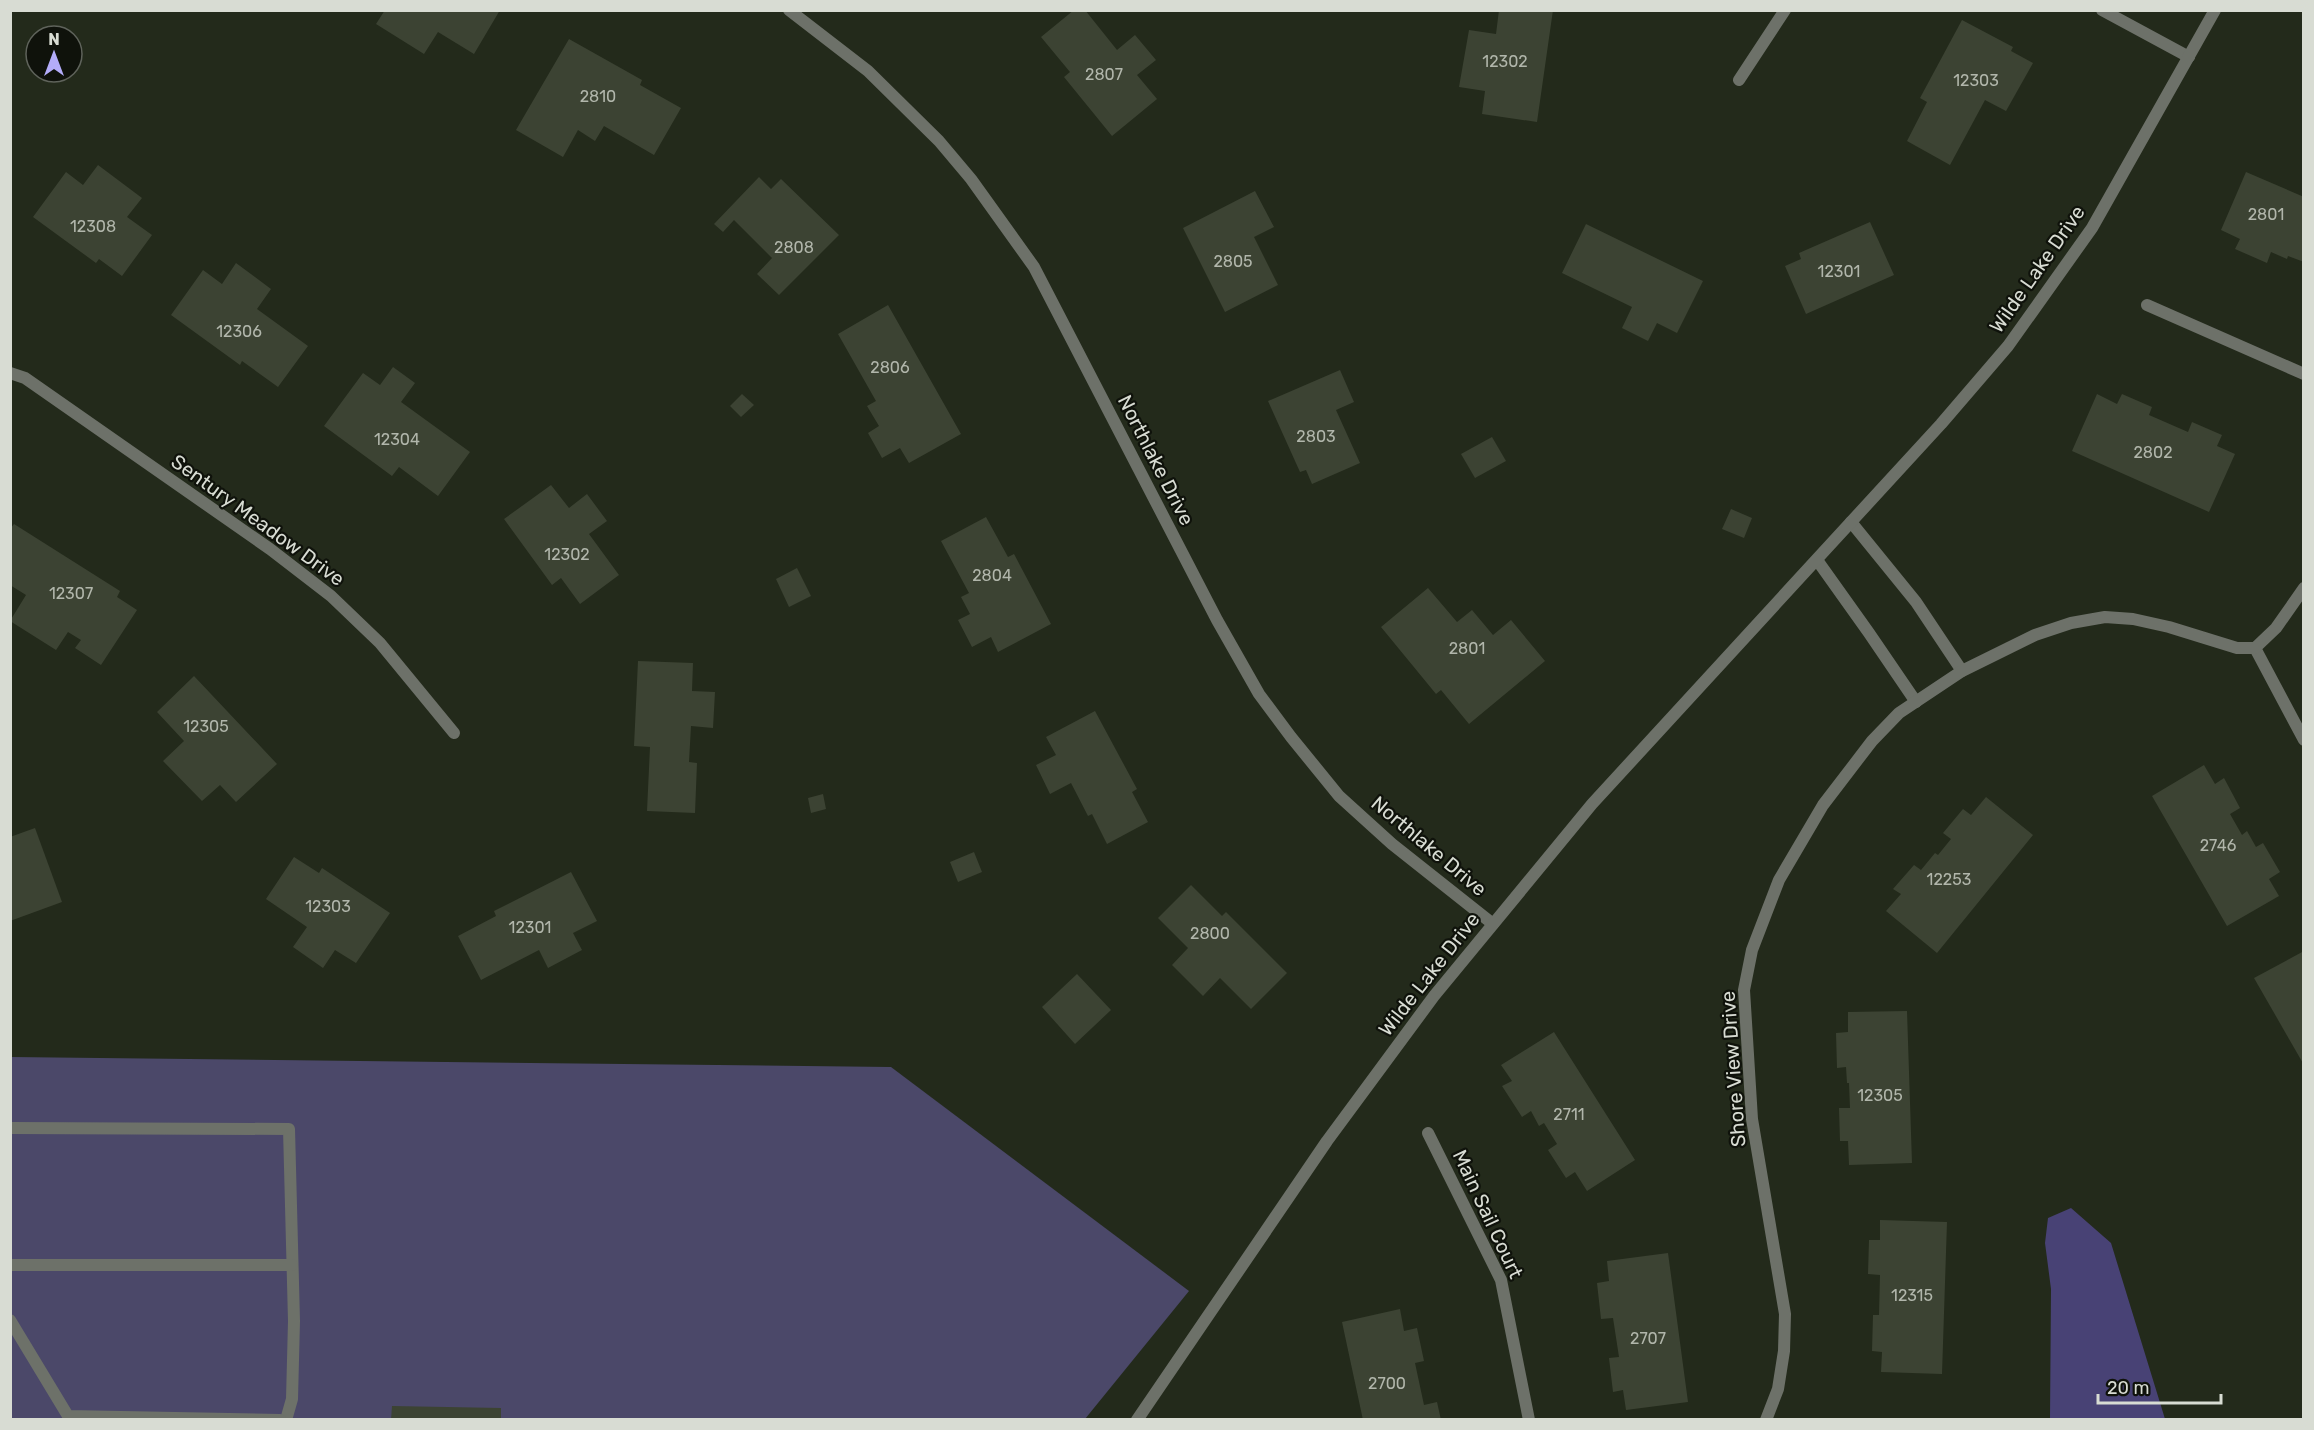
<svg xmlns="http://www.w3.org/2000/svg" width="2314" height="1430" viewBox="0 0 2314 1430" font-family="Rubik,sans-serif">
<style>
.green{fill:#4b4869}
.water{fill:#484275}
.building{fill:#3c4333}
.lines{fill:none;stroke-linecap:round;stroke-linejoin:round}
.service{stroke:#6d7169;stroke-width:12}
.minor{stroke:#6d7169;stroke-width:12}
.labels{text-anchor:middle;stroke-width:4.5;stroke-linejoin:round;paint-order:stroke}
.number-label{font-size:16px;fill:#b1b6ab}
.street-label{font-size:20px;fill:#d8dcd3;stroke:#0f120b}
</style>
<rect width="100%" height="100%" fill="#232a1b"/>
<polygon class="green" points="11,1057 891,1067 1189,1291 1085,1419 11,1420"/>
<polygon class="water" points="2071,1208 2111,1243 2165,1419 2050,1419 2051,1289 2045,1243 2048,1218"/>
<g class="building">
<polygon points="385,10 500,10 474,54 438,32 424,54 376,24"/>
<polygon points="1074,10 1085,10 1117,50 1135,35 1156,60 1137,75 1157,99 1112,136 1064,77 1070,72 1041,37"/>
<polygon points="1499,10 1553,10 1537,122 1482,114 1485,91 1459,87 1469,30 1496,34"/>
<polygon points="1962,20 2013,47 2011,51 2033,63 2006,111 1985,100 1950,165 1907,141 1927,102 1920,98"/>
<polygon points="569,39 642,80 640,85 681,108 654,155 604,126 595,141 578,130 563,157 516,130"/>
<polygon points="98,165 142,198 127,217 152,235 122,276 99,259 96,263 33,217 66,172 83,185"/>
<polygon points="2246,172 2304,197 2304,262 2288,256 2287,259 2271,252 2267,263 2235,249 2240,239 2221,230"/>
<polygon points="759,177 771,189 781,179 839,235 779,295 757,274 772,258 734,220 723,232 714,224"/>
<polygon points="1255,191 1274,227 1254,237 1278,285 1225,312 1183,228"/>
<polygon points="1870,222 1894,275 1806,314 1785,266 1801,259 1799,253"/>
<polygon points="1586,224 1703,281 1677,333 1657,323 1648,341 1622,328 1632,307 1562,273"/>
<polygon points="236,263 271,289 257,309 308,346 278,387 242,361 240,365 171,315 203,270 222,284"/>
<polygon points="888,305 961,434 909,463 900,448 882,458 868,433 879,426 867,406 876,401 838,334"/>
<polygon points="393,367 415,383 401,402 470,452 438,496 399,467 392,476 324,426 363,373 380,385"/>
<polygon points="1340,370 1354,402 1336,410 1360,463 1312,484 1306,470 1300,472 1268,401"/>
<polygon points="742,394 754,405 741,417 730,406"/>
<polygon points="2097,394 2117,404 2122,394 2152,407 2149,415 2188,432 2192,422 2222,435 2217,446 2235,454 2209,512 2072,451"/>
<polygon points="1492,437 1506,461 1475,478 1461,454"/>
<polygon points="551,485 569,508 587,494 607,521 589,534 619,575 580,604 561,578 552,585 504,519"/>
<polygon points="1731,509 1752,518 1744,538 1722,529"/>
<polygon points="986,517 1008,557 1014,554 1051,624 998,652 991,637 972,647 958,620 970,614 961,597 969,593 941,541"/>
<polygon points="14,524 120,591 117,597 137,610 101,665 75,648 81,640 68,632 56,650 10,621 26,595 10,585 10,529"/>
<polygon points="797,568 811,596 789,607 776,579"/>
<polygon points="1428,588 1457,622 1472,610 1493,635 1511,620 1545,661 1469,724 1441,690 1436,694 1381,627"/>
<polygon points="638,661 693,663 692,691 715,692 713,728 691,726 689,762 697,763 695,813 647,811 650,747 634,746"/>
<polygon points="194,676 277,764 236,802 220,785 202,801 163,761 184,741 157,712"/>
<polygon points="1095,711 1137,789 1132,792 1148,822 1107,844 1092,814 1088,816 1071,783 1050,794 1036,765 1056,755 1046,737"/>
<polygon points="2204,765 2215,784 2224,778 2240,808 2230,814 2242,835 2247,831 2256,847 2263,843 2280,872 2269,879 2279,896 2227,926 2152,796"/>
<polygon points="823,794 826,809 811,813 808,798"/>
<polygon points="1986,797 2033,835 1937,953 1886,911 1901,894 1893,889 1914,865 1921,870 1935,853 1938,855 1951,839 1943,833 1963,809 1971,815"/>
<polygon points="35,828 62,902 10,921 10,837"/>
<polygon points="974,852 982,872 958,882 950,862"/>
<polygon points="294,857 319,873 322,868 390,913 356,963 335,950 323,968 293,947 307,927 266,899"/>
<polygon points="571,872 597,921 573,933 582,950 548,968 539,950 481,980 458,936 496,916 494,911"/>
<polygon points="1191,885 1222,916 1226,912 1287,973 1251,1009 1220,978 1203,996 1172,965 1188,948 1158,918"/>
<polygon points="2304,951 2304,1065 2254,978"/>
<polygon points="1077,974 1111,1010 1075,1044 1042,1007"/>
<polygon points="1907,1011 1912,1163 1849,1165 1848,1141 1840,1141 1839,1108 1850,1108 1849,1083 1847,1083 1846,1067 1837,1068 1836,1033 1848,1032 1848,1012"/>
<polygon points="1554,1032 1635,1160 1587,1191 1575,1172 1566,1178 1548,1150 1557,1144 1544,1123 1539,1126 1531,1111 1522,1117 1502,1086 1512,1081 1501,1065"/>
<polygon points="1880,1220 1947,1222 1942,1374 1881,1372 1882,1352 1872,1351 1873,1315 1879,1315 1880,1275 1868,1274 1869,1240 1880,1240"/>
<polygon points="1668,1253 1688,1402 1626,1410 1623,1390 1613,1392 1609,1358 1619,1357 1613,1318 1601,1319 1597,1283 1609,1281 1607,1261"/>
<polygon points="1400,1309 1404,1331 1417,1328 1424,1361 1415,1363 1424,1405 1437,1402 1441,1420 1363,1420 1342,1322"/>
<polygon points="392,1406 501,1408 501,1420 391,1420"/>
</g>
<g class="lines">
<g class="service">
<polyline points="10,1128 289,1129 294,1321 292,1399 286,1420"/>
<polyline points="10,1265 292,1265"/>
<polyline points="10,1320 68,1416 280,1420"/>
</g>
<g class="minor">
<polyline points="789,10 868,71 939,141 971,179 1034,267 1217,620 1259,694 1291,737 1339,796 1392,844 1493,924"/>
<polyline points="2102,10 2189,57"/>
<polyline points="1739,80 1785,10"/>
<polyline points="2147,305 2304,374"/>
<polyline points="10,373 25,378 270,549 331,596 380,643 454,733"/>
<polyline points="1851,522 1916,602 1962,671"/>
<polyline points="1817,560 1869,633 1916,702"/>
<polyline points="2255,648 2304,740"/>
<polyline points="1428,1133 1501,1280 1529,1420"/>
<polyline points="1137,1420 1327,1141 1434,996 1592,804 1941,424 2008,346 2092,228 2215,10"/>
<polyline points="1766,1420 1778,1389 1784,1351 1785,1314 1752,1119 1744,990 1752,950 1779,880 1823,805 1872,741 1899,713 1962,671 2035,635 2071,623 2105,617 2133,619 2169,627 2237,648 2255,648 2276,628 2304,588"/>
</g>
</g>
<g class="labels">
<g class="number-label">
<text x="1505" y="67">12302</text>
<text x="1104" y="80">2807</text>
<text x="1976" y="86">12303</text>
<text x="598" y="102">2810</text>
<text x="2266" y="220">2801</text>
<text x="93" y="232">12308</text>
<text x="794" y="253">2808</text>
<text x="1233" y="267">2805</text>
<text x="1839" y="277">12301</text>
<text x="239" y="337">12306</text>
<text x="890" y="373">2806</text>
<text x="1316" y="442">2803</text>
<text x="397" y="445">12304</text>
<text x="2153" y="458">2802</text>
<text x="567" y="560">12302</text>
<text x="992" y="581">2804</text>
<text x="71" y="599">12307</text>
<text x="1467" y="654">2801</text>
<text x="206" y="732">12305</text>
<text x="2218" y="851">2746</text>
<text x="1949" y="885">12253</text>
<text x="328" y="912">12303</text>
<text x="530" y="933">12301</text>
<text x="1210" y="939">2800</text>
<text x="1880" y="1101">12305</text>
<text x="1569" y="1120">2711</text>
<text x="1912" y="1301">12315</text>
<text x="1648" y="1344">2707</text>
<text x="1387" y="1389">2700</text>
</g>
<g class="street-label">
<text transform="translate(2037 269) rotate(-55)" y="7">Wilde Lake Drive</text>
<text transform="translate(1156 460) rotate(63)" y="7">Northlake Drive</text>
<text transform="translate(258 520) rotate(36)" y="7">Sentury Meadow Drive</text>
<text transform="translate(1429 846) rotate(40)" y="7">Northlake Drive</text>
<text transform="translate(1429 974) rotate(-52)" y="7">Wilde Lake Drive</text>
<text transform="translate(1733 1069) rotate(-94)" y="7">Shore View Drive</text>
<text transform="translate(1488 1214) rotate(65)" y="7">Main Sail Court</text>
</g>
</g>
<rect width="2314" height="1430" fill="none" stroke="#d8dcd3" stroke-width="24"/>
<g transform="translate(54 54)"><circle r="28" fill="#0f120b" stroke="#5f635b" stroke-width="1.5"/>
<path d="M0-4.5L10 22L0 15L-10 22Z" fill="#b3acf9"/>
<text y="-9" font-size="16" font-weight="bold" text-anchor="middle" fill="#d8dcd3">N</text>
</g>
<path d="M2098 1394v9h123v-9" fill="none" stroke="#d8dcd3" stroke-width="3"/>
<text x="2107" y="1394" font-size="18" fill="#d8dcd3" stroke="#0f120b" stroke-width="4.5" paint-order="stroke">20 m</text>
</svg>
